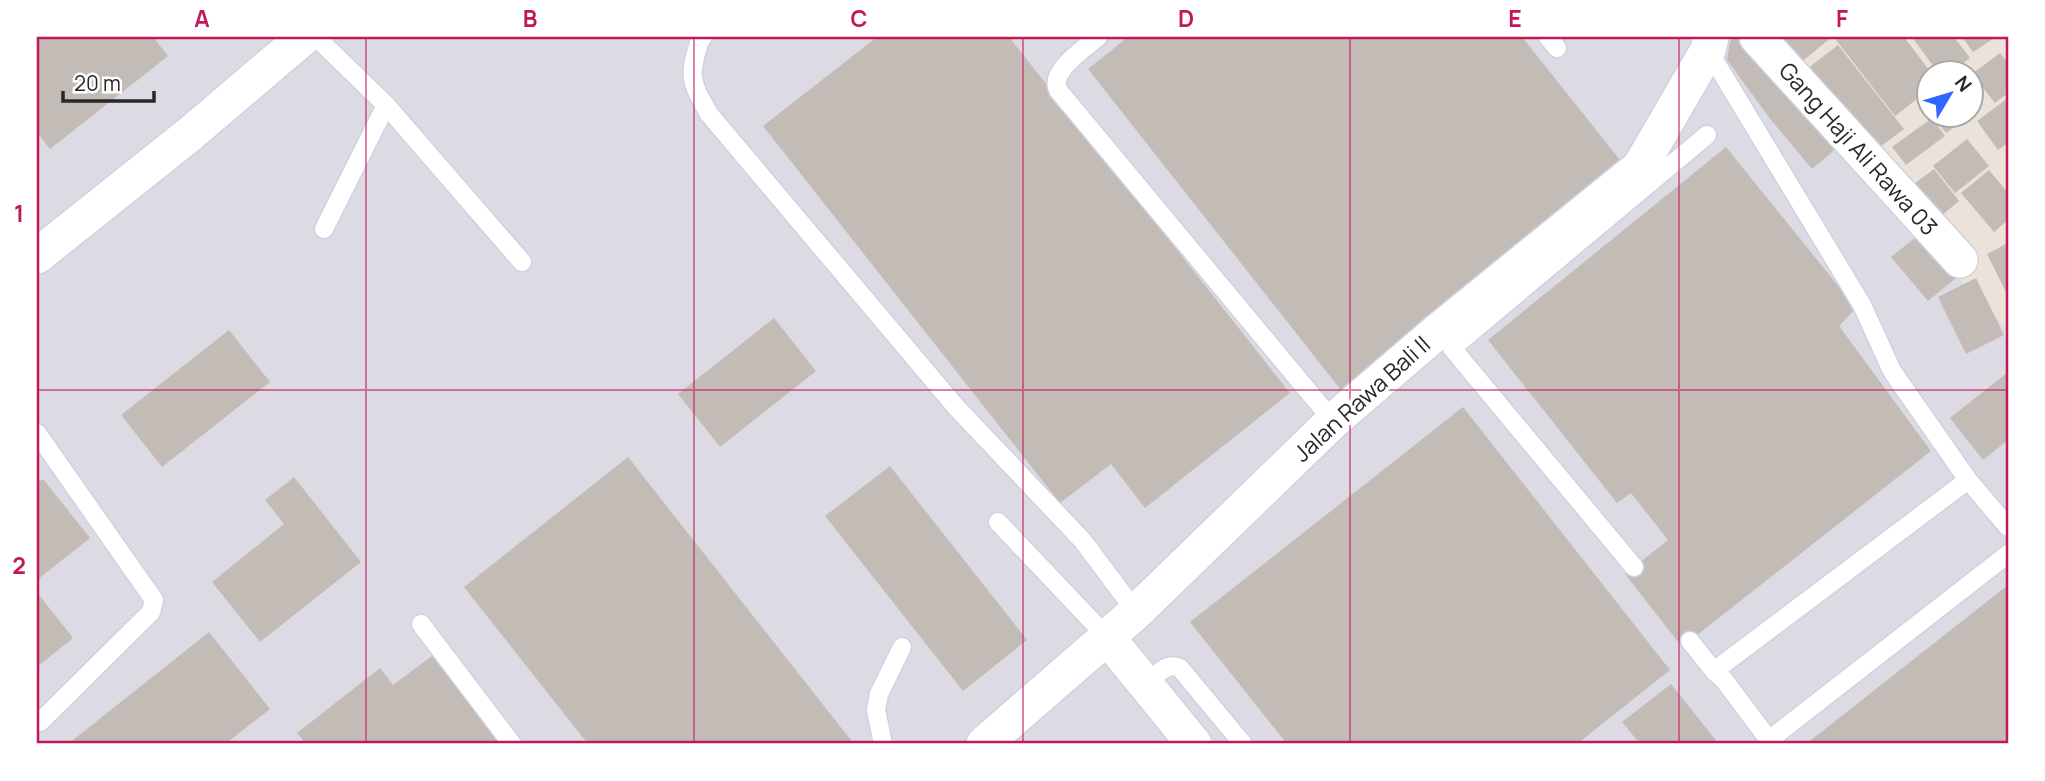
<svg xmlns="http://www.w3.org/2000/svg" width="2045" height="781" viewBox="0 0 2045 781" font-family="Manrope,sans-serif">
<style>
.industrial{fill:#dcdae3}
.building{fill:#c3bcb6}
.lines{fill:none;stroke-linecap:round;stroke-linejoin:round}
.service-casing{stroke:#ced3e2;stroke-width:21}
.minor-casing{stroke:#ced3e2;stroke-width:38}
.service{stroke:#fff;stroke-width:18}
.minor{stroke:#fff;stroke-width:35}
.grid{fill:none;stroke:#c2185b;stroke-width:2;stroke-opacity:0.55}
.labels{text-anchor:middle;stroke-width:7;stroke-linejoin:round;paint-order:stroke}
.street-label{font-size:23px;fill:#282828;stroke:#fff}
.neatline{fill:none;stroke:#c2185b;stroke-width:2.5}
.grid-label{font-size:23px;text-anchor:middle;font-weight:bold;fill:#c2185b}
</style>
<rect width="100%" height="100%" fill="#ebe2d9"/>
<polygon class="industrial" points="37,37 1724,37 2008,330 2008,744 37,744"/>
<g class="building">
<polygon points="37,37 153,37 168,56 50,149 37,132"/>
<polygon points="877,37 1009,37 1290,393 1145,508 1111,464 1060,503 763,126"/>
<polygon points="1128,37 1522,37 1628,170 1344,394 1088,69"/>
<polygon points="1737,37 1749,37 1840,145 1812,169 1771,120 1727,60 1730,41"/>
<polygon points="1769,37 1832,37 1794,68"/>
<polygon points="1841,37 1904,37 1932,74 1930,74 1930,89 1895,116 1836,40"/>
<polygon points="1912,37 1954,37 1970,58 1949,74 1939,74"/>
<polygon points="1962,37 1996,37 1973,52"/>
<polygon points="1838,45 1904,129 1872,153 1807,69"/>
<polygon points="2000,53 2008,63 2008,93 1995,103 1972,74"/>
<polygon points="2008,98 2008,143 1998,150 1977,121"/>
<polygon points="1933,116 1970,116 1946,133"/>
<polygon points="1932,118 1945,136 1906,165 1892,147"/>
<polygon points="1967,139 1989,166 1955,193 1933,166"/>
<polygon points="1726,147 1856,308 1839,326 1931,451 1682,647 1625,574 1668,540 1631,493 1617,503 1488,340"/>
<polygon points="1934,169 1959,201 1936,220 1910,187"/>
<polygon points="1989,170 2008,193 2008,220 1994,232 1961,193"/>
<polygon points="1925,230 1961,274 1928,301 1891,257"/>
<polygon points="2008,243 2008,296 1987,254"/>
<polygon points="1976,278 2004,335 1966,354 1938,297"/>
<polygon points="774,318 816,371 720,447 678,394"/>
<polygon points="229,330 270,382 162,467 121,415"/>
<polygon points="2008,372 2008,440 1983,460 1950,418"/>
<polygon points="1463,407 1670,670 1577,744 1287,744 1190,622"/>
<polygon points="628,457 854,744 588,744 464,587"/>
<polygon points="890,466 1027,640 963,691 825,516"/>
<polygon points="294,477 361,562 260,642 212,582 284,524 265,500"/>
<polygon points="43,479 90,538 37,580 37,483"/>
<polygon points="2008,585 2008,744 1806,744"/>
<polygon points="39,595 73,638 37,667 37,597"/>
<polygon points="209,632 270,709 225,744 68,744"/>
<polygon points="432,656 502,744 306,744 297,733 380,668 393,685"/>
<polygon points="1671,684 1719,744 1640,744 1622,722"/>
</g>
<g class="lines">
<defs>
<g id="service">
<polyline points="316,37 386,105 324,229"/>
<path d="M703 37 700 40C688 77 690 80 709 114L956 407 1083 541 1136 612"/>
<path d="M1098 37C1085 48 1049 71 1058 90L1333 421"/>
<polyline points="1548,37 1557,48"/>
<polyline points="1708,50 1862,305 1892,371 1968,480 2008,527"/>
<polyline points="386,105 522,262"/>
<polyline points="37,433 154,600 151,612 40,722"/>
<polyline points="998,522 1107,637"/>
<polyline points="1634,567 1452,348 1707,135"/>
<polyline points="421,624 512,744"/>
<polyline points="1690,641 1714,671"/>
<path d="M1146 685C1156 676 1166 661 1180 668L1243 744"/>
<polyline points="1769,740 2008,554"/>
<polyline points="883,744 876,710 879,694 902,647"/>
<polyline points="1772,744 1724,680 1714,671 1968,480"/>
</g>
<g id="minor">
<polyline points="1757,37 1960,260"/>
<polyline points="37,256 190,134 304,37"/>
<polyline points="1107,637 1194,744"/>
<polyline points="984,744 1136,612 1333,421 1438,331 1640,167 1708,50 1711,37"/>
</g>
</defs>
<use href="#service" class="service-casing"/>
<use href="#minor" class="minor-casing"/>
<use href="#service" class="service"/>
<use href="#minor" class="minor"/>
</g>
<path class="grid" d="M366 37V744M694 37V744M1023 37V744M1350 37V744M1679 37V744M37 390H2008"/>
<g class="labels">
<g class="street-label">
<text transform="translate(1858 149) rotate(48)" y="8">Gang Haji Ali Rawa 03</text>
<text transform="translate(1362 399) rotate(-42)" y="8">Jalan Rawa Bali II</text>
</g>
</g>
<rect width="2045" height="781" fill="none" stroke="#ffffff" stroke-width="77"/>
<g transform="translate(1950 94) rotate(52)"><circle r="33" fill="#ffffff" stroke="#a9a9a9" stroke-width="2"/>
<path d="M0-5L12 26L0 18L-12 26Z" fill="#3265ff"/>
<text y="-10" font-size="19" font-weight="bold" text-anchor="middle" fill="#282828">N</text>
</g>
<path d="M63 91v10h91v-10" fill="none" stroke="#282828" stroke-width="3.5"/>
<text x="74" y="91" font-size="21" fill="#282828" stroke="#ffffff" stroke-width="5" paint-order="stroke">20 m</text>
<rect x="38" y="38" width="1969" height="704" class="neatline"/>
<g class="grid-label">
<text x="202" y="27">A</text>
<text x="530" y="27">B</text>
<text x="859" y="27">C</text>
<text x="1186" y="27">D</text>
<text x="1515" y="27">E</text>
<text x="1842" y="27">F</text>
<text x="19" y="222">1</text>
<text x="19" y="574">2</text>
</g>
</svg>
